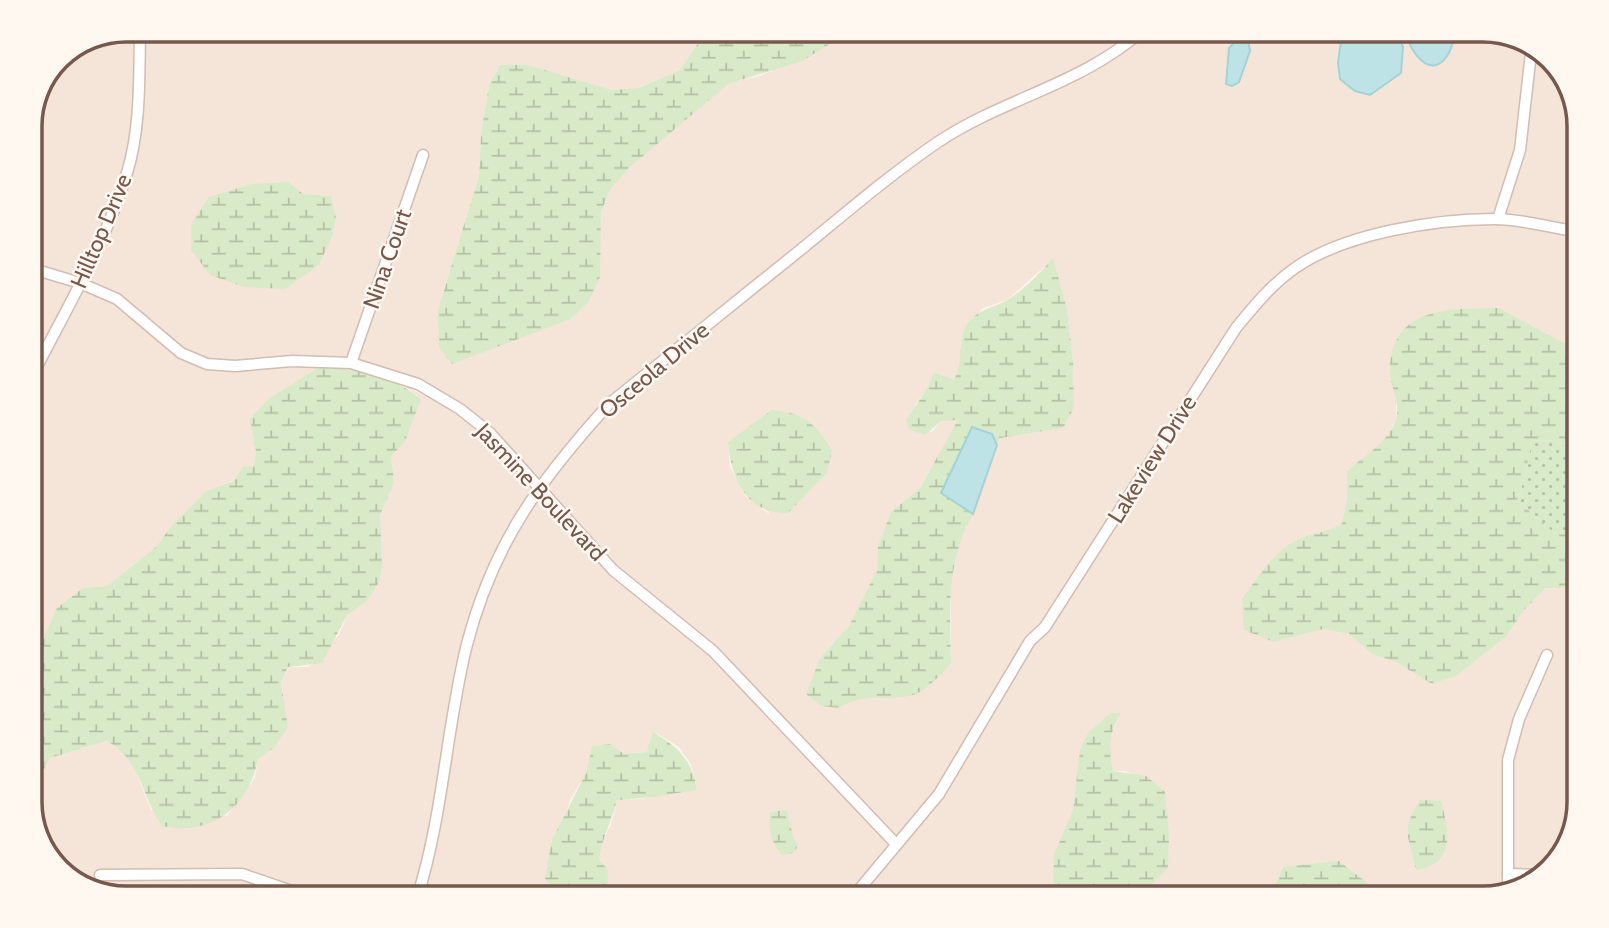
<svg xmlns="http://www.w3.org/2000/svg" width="1609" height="928" viewBox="0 0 1609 928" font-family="Cabin,sans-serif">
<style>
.residential{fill:#f4e5d8;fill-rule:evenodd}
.grass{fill:url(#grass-dots)}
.wetland{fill:url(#wetland-marsh)}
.water{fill:#bee3e6;stroke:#a4d3d7;stroke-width:2}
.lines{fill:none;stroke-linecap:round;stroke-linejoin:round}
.minor-casing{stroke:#d1bdb1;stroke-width:13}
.minor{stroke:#fff;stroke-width:10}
.labels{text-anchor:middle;stroke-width:5;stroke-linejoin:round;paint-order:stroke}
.street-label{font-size:23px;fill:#77584d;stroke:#fff8f0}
.rim{fill:none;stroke:#77584d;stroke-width:3.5}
</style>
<defs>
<pattern id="grass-dots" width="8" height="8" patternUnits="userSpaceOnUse" patternTransform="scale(1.75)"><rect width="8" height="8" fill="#d8eac7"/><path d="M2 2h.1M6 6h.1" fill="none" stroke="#b4c0a4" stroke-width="1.8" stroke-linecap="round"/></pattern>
<pattern id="wetland-marsh" width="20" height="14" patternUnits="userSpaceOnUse" patternTransform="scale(1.75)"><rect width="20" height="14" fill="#d8eac7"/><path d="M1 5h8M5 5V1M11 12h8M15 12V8" fill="none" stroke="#b4c0a4"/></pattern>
</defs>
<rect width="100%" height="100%" fill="#fcf3e9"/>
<g class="residential">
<polygon points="126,30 135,30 132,124 123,170 109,210 78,277 30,263 30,120 58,58"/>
<path d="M144 30H349L364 36 392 30 408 34 413 30H447L452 35 513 30H707L680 70 639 88 611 91 528 65H500L489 85 481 134 479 176 438 310 536 332 571 319 600 235 601 212 610 190 629 168 728 83 760 76 830 44 837 30H1136L1086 66 996 104 937 137 871 187 607 400 537 481 493 429 462 404 419 380 352 359 293 356 235 361 208 359 183 348 120 295 86 280 132 173ZM303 194 331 196 336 216 333 234Z"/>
<path d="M1149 30H1246L1250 38 1246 30H1405L1418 59 1427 65H1437L1448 56 1456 30H1483L1531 43 1566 78 1579 120V351L1499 308 1390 371 1396 393V420L1384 442 1347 471V498L1342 524 1327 533 1295 541 1274 642 1323 629 1349 634 1372 654 1396 662 1432 684 1456 676 1506 637 1524 610 1546 588H1579V802L1566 850 1531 885 1483 898H1375L1371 886 1283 867 1269 898H1139L1148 892 1165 807V792L1126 771H1112L1108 755 1110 739 1120 714 1110 713 1088 733 1081 750 1073 810 1053 893 1060 898H599L607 890 599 860 601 843 611 825 617 800 643 799 665 792 697 789 691 764 678 746 654 732 648 752 624 754 610 744 592 746 586 773 570 800 545 878 562 898H421L436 851 470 651 485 600 507 550 540 491 575 448 612 408 875 195 942 146 1000 112 1090 75 1125 52ZM1053 259 1067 309 1073 361 1074 408 1063 428 1000 438 985 473 976 507 962 533 951 572V663L884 698 852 699 820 658 849 626 877 570 878 546 891 512 920 488 959 419 941 421 931 433 915 405 926 390 934 372 954 381 961 366 965 328 983 308 1007 300ZM750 427 769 514 745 496 730 467 728 442Z"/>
<polygon points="30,273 73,286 30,370"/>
<polygon points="82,289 115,303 178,357 205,369 320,367 250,417 256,452 254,466 234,481 206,491 173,524 156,547 107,586 83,588 30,670 30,390"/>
<polygon points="404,385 458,413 487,436 531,489 499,545 477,596 462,649 428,848 412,898 126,898 78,885 46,855 34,820 43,771 50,758 108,741 131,759 151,810 227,816 255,778 258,759 275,747 287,727 281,683 289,667 309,667 339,635 347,615 366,602 380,535 380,515 394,483 391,456 421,399"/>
</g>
<path class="grass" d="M1531 440 1557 441 1579 455V536L1553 532 1517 500C1522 492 1531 450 1531 440Z"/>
<g class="wetland">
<polygon points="349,30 413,30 409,34 392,30 384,41"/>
<polygon points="707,30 837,30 830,44 802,61 728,84 629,168 610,190 601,212 600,277 589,301 571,319 452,364 439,348 438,310 479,176 481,134 489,85 500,65 528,65 611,90 639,88 680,70"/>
<polygon points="288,182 303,194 331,196 336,216 333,234 319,265 285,289 244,287 210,275 191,250 191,225 209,197 252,184"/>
<path d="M1053 258 1067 309 1073 361 1074 408 1063 428 1000 438 997 445 992 434 972 428 941 493 973 514C946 560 950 611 951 663 941 674 928 690 913 695 887 702 862 692 839 708L821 706 806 694 820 658 849 626 877 570 878 546 891 512 920 488 958 420 941 421 925 435 910 430 906 421 926 390 934 372 954 380C964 362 958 342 965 328 975 308 994 309 1009 299 1026 288 1040 273 1053 258Z"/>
<path d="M1499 308 1579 351V455L1557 441 1531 440C1531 451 1522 491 1517 500L1553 532 1579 536V588H1546L1524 610 1506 637 1456 676 1432 684 1396 662 1372 654 1349 634 1323 629 1274 642 1244 630 1242 599C1257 579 1271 554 1295 541 1310 533 1326 533 1342 524L1347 498V471C1364 456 1386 444 1395 422 1402 405 1390 387 1390 370 1392 305 1451 309 1499 308Z"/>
<path d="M320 367C357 369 392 375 421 399L405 441 391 456 394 483 380 515 382 566 379 582 366 602 347 615 322 663 288 667 281 683 288 727 275 747 258 759C249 807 211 837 162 826 140 794 143 763 107 741L50 758 43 771 34 820 30 808V670L57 608 83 588 107 586 156 547 173 524 206 491 234 481 243 467 254 466 256 452 250 418 270 398Z"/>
<path d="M772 410C805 413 814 423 832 450L827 473 788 513C746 514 731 479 728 442Z"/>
<path d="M1110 713H1121C1109 733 1108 749 1113 771L1146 776 1165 792 1169 834 1168 868 1139 898H1060L1053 893 1054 855 1073 810 1080 750 1088 733Z"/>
<path d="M653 732C678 747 692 760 697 790 670 794 644 799 617 800 612 821 601 839 599 860L608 870 607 890 599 898H562L545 879 552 840 586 773 592 746 610 744 624 754 647 752Z"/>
<path d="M1420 800 1441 801C1449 831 1456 864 1416 870 1410 836 1399 833 1420 800Z"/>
<path d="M787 810 793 837 798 846 793 853 782 855C771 842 768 829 770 812Z"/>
<polygon points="1339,861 1371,886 1375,898 1269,898 1283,867"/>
</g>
<g class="water">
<polygon points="1246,30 1250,51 1239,82 1232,86 1226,84 1229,48"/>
<path d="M1405 30H1456C1454 37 1452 50 1447 56 1429 82 1408 48 1405 30Z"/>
<polygon points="1358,33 1397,33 1403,47 1401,73 1370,95 1355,91 1340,79 1338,63 1341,41"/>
<polygon points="972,427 992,434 997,445 973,514 941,493"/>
</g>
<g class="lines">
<defs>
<g id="minor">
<polyline points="1498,219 1520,150 1532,44"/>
<polyline points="30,268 80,283 117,299 181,353 207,364 235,366 292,361 351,363 418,384 460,409 490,433 613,570 713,651 896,844"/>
<polyline points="351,363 423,155"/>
<path d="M30 380C64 313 105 245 127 173 141 127 139 77 140 30"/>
<polyline points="1508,874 1541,875"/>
<polyline points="100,875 242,874 312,898"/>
<polyline points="1508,892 1508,760 1519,719 1547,655"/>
<path d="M417 898C443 816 446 731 466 648 492 545 539 481 609 404 674 352 739 299 804 247 848 211 891 174 938 142 1006 97 1081 85 1143 30"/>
<path d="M852 898 939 794 1030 641 1045 627 1236 328C1254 306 1272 284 1295 268 1345 233 1436 219 1495 219 1522 219 1552 228 1579 232"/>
</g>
</defs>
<use href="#minor" class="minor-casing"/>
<use href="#minor" class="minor"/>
</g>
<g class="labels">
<g class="street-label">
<text transform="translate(101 231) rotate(-67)" y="8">Hilltop Drive</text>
<text transform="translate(387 259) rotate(-71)" y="8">Nina Court</text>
<text transform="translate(654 370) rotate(-40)" y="8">Osceola Drive</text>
<text transform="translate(1152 459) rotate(-58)" y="8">Lakeview Drive</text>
<text transform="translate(541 492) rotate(47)" y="8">Jasmine Boulevard</text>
</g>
</g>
<path d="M0 0H1609V928H0ZM126 42H1483A84 84 0 0 1 1567 126V802A84 84 0 0 1 1483 886H126A84 84 0 0 1 42 802V126A84 84 0 0 1 126 42Z" fill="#fff8f0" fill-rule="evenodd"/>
<path class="rim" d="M126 42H1483A84 84 0 0 1 1567 126V802A84 84 0 0 1 1483 886H126A84 84 0 0 1 42 802V126A84 84 0 0 1 126 42Z"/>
</svg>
